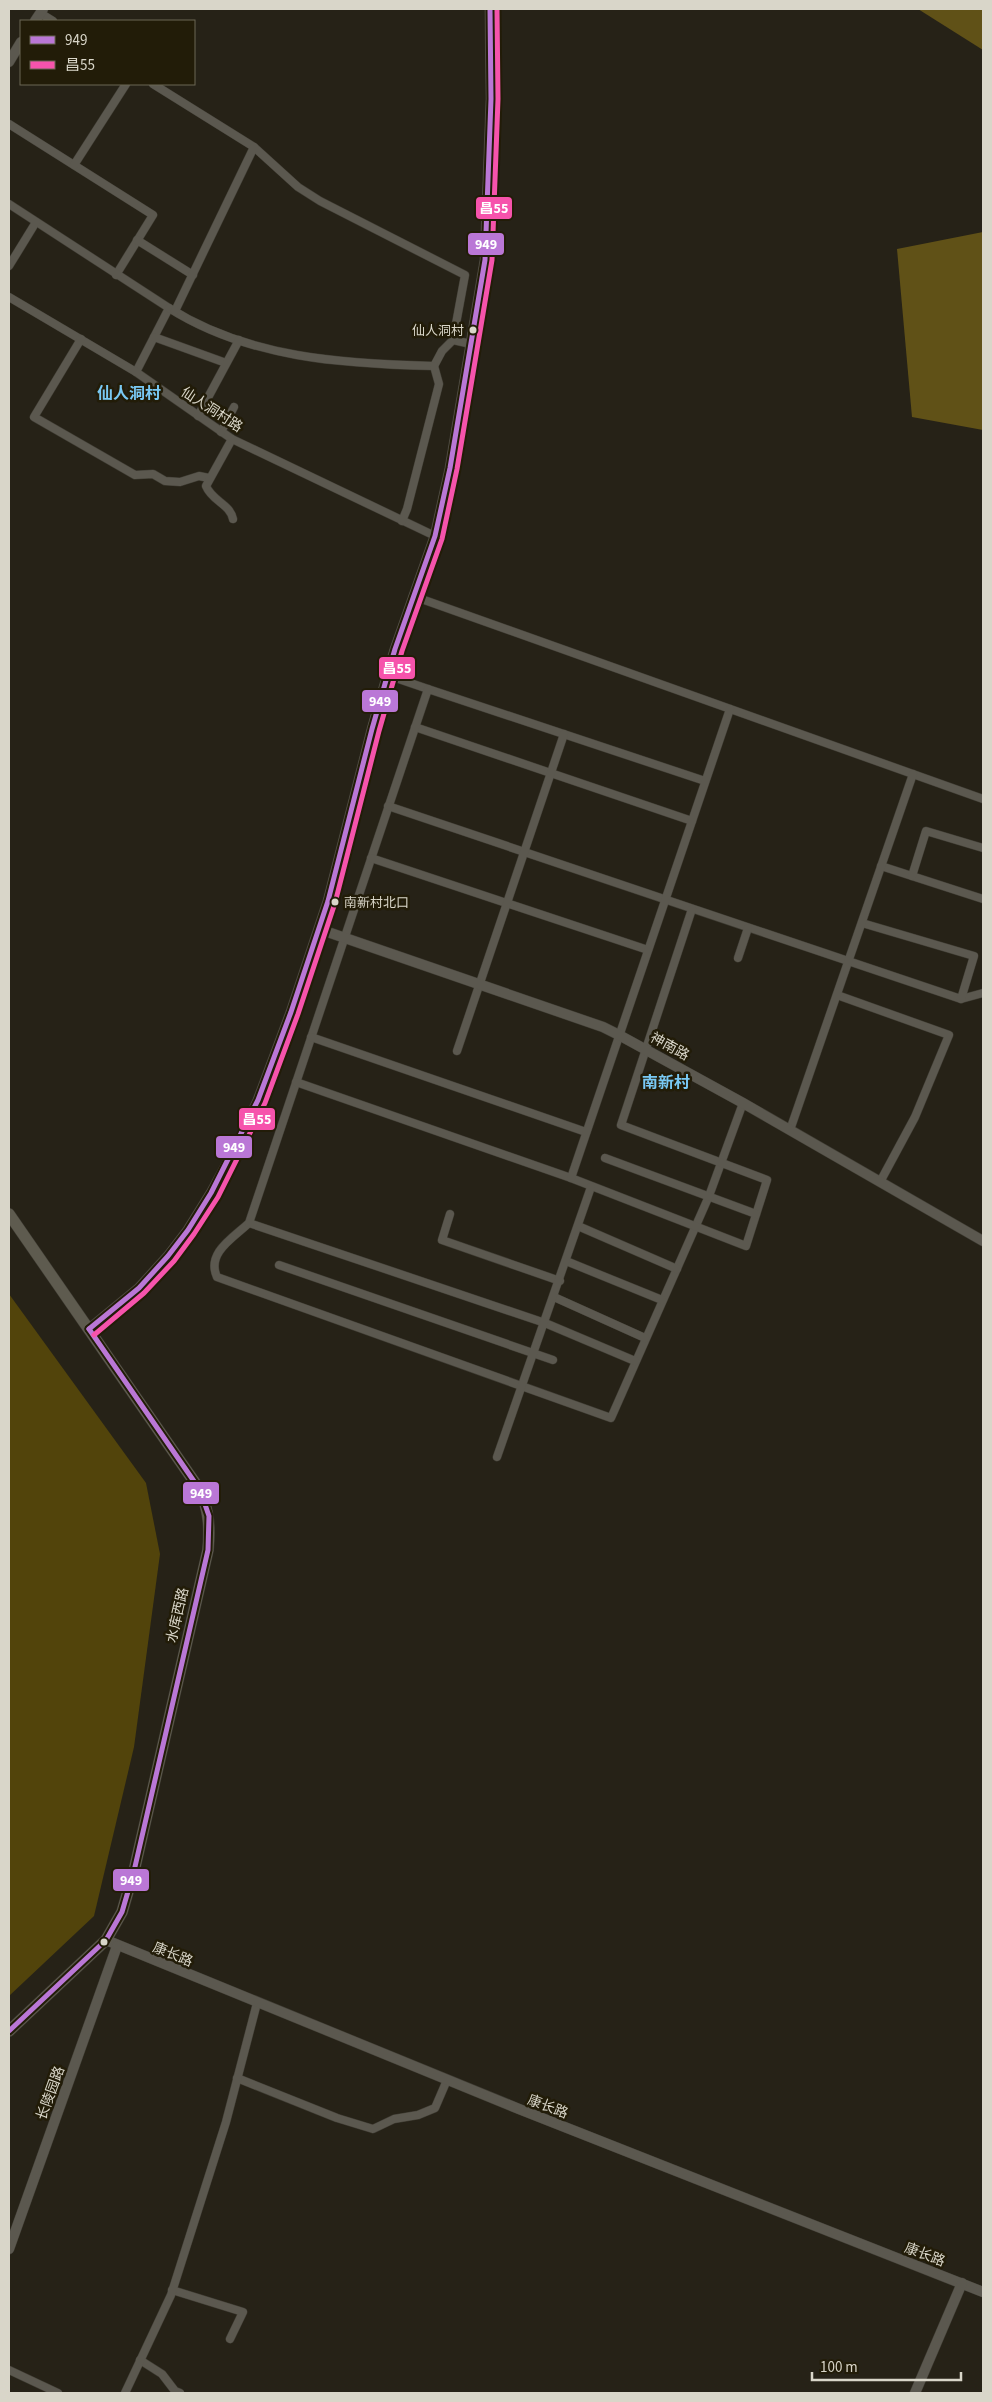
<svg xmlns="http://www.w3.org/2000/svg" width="992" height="2402" viewBox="0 0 992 2402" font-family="'Source Sans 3','Noto Sans SC',sans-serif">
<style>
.green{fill:#52440b}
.forest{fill:#605117}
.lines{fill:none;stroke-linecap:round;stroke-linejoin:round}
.minor-casing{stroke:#3f3c33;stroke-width:9}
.tertiary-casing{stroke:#3f3c33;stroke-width:11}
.secondary-casing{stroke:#3f3c33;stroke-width:12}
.minor{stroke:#5b584f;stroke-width:8}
.tertiary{stroke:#5b584f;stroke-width:10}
.secondary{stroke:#5e5b4f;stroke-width:11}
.bus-1-casing{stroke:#221c08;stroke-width:9}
.bus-2-casing{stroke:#221c08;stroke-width:9}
.bus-1{stroke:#ba77d6;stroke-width:5}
.bus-2{stroke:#f653ac;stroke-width:5}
.bus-dot{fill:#d9d6c9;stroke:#221c08;stroke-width:2}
.labels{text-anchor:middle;stroke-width:5;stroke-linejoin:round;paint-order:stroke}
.bus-label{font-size:13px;fill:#d9d6c9;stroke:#221c08;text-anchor:end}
.street-label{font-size:14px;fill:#d9d6c9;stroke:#221c08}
.quarter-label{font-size:16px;font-weight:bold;fill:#79c9f4;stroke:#221c08}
.line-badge{stroke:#221c08;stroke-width:2}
.badge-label{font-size:14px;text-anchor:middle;font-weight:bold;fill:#fff}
</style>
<rect width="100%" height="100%" fill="#262217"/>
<polygon class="green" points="9,1294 146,1483 160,1554 134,1747 94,1916 9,1996"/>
<g class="forest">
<polygon points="918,9 983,9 983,50"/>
<polygon points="983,232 983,430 912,417 897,249"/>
</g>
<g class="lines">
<defs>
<g id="minor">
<polyline points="40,13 53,21"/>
<polyline points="153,84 254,147 298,187 320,201 465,275 453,340 471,344"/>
<polyline points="9,124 153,215 116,275"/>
<polyline points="74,165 126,84"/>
<polyline points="9,204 169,308 136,372 232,439 435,536"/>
<polyline points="137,240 193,275"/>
<polyline points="9,266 36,222"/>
<polyline points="9,297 136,372"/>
<path d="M169 308C248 358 343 364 434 366L442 351 453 340"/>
<polyline points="175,311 254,147"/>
<polyline points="154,337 226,363"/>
<polyline points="81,339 34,417 135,475 153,474 165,481 180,482 199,476 209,478"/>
<polyline points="198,416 239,340"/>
<polyline points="221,432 234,407"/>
<path d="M232 439 206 486C212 501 230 504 233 519"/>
<polyline points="402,521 407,509 439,384 434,366"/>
<polyline points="413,596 983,799"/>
<polyline points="387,675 428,689"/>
<polyline points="415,727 692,821"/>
<path d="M705 781 428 689 249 1223C233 1238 206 1253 217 1277L611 1418 709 1196 743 1103"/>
<polyline points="388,806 961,999 983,993"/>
<polyline points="371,858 648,950"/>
<polyline points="881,866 983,899"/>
<polyline points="912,876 926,831 983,848"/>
<polyline points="862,923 974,956 961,999"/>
<polyline points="738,958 748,928"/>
<polyline points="837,995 949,1035 915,1117 880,1182"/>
<polyline points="311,1037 586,1132"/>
<polyline points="457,1051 564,734"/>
<polyline points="296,1082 571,1178 746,1246 767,1180 621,1125 692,909"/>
<polyline points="790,1130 913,774"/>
<polyline points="605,1158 756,1214"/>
<polyline points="571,1178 730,709"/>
<polyline points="450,1214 442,1240 560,1281"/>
<polyline points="249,1223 545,1323 635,1361"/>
<polyline points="578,1226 677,1269"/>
<polyline points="566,1261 662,1300"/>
<polyline points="279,1265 553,1360"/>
<polyline points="554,1297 645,1338"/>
<polyline points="497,1457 591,1187"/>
<polyline points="237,2078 337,2118 373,2129 394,2119 418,2115 435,2108 447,2080"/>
<polyline points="172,2290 243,2312 230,2339"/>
<polyline points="140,2360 162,2374 175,2391 180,2393"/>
<polyline points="9,2370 58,2393"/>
<polyline points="125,2393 171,2295 226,2122 257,2003"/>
</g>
<g id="tertiary">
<polyline points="35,21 43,9"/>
<polyline points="9,62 21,42"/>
<polyline points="319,929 603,1027 619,1035 743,1103 983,1241"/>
<polyline points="89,1329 139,1288 168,1256 188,1230 211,1193 239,1141 258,1100 291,1012 328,901 372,729 395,649 435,536 450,468 485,260 491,99 490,9"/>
<polyline points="106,1940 519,2109 983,2292"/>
<polyline points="9,2249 117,1946"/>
<polyline points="915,2393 962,2283"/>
</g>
<path id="secondary" d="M9 1214 200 1490C209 1511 210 1527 208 1550L134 1871 122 1912 106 1940 9 2031"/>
</defs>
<use href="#minor" class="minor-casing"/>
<use href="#tertiary" class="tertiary-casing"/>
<use href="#secondary" class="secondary-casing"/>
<use href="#minor" class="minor"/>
<use href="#tertiary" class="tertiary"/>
<use href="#secondary" class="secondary"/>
<defs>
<g id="bus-1">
<polyline points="89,1329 139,1288 168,1256 188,1230 211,1193 258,1100 291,1012 328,901 372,729 395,649 435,536 450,468 485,260 491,99 490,9"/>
<polyline points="9,2031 106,1940 122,1912 134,1871 208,1550 209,1516 200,1490 89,1329"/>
</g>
<polyline id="bus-2" points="94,1335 144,1293 174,1261 194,1234 218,1197 265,1103 298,1014 335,903 379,731 402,651 442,539 457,469 492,260 498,99 497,9"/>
</defs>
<use href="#bus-1" class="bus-1-casing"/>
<use href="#bus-2" class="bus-2-casing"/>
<use href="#bus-1" class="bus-1"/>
<use href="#bus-2" class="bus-2"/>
</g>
<g class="bus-dot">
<circle cx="473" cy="330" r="4.5"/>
<circle cx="335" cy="902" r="4.5"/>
<circle cx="104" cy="1942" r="4.5"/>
</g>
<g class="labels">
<g class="bus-label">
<text x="464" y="335">仙人洞村</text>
<text x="344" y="907" text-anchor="start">南新村北口</text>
</g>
<g class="street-label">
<text transform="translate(212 409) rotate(33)" y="5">仙人洞村路</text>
<text transform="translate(670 1046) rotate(29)" y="5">神南路</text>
<text transform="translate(177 1615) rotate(-77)" y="5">水库西路</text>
<text transform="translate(173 1954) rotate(22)" y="5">康长路</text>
<text transform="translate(50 2093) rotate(-70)" y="5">长陵园路</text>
<text transform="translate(548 2106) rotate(21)" y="5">康长路</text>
<text transform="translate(925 2254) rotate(21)" y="5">康长路</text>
</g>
<g class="quarter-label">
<text x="129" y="399">仙人洞村</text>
<text x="666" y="1088">南新村</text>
</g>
</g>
<g class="line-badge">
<rect x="475" y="196" width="38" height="24" rx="5" fill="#f653ac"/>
<rect x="467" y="232" width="38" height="24" rx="5" fill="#ba77d6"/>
<rect x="378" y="656" width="38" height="24" rx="5" fill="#f653ac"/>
<rect x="361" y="689" width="38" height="24" rx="5" fill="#ba77d6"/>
<rect x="238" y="1107" width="38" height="24" rx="5" fill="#f653ac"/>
<rect x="215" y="1135" width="38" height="24" rx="5" fill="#ba77d6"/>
<rect x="182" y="1481" width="38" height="24" rx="5" fill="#ba77d6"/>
<rect x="112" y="1868" width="38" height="24" rx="5" fill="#ba77d6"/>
</g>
<g class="badge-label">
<text x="494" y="213">昌55</text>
<text x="486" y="249">949</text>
<text x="397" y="673">昌55</text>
<text x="380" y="706">949</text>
<text x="257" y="1124">昌55</text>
<text x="234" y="1152">949</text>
<text x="201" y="1498">949</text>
<text x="131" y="1885">949</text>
</g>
<rect width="992" height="2402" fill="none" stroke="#d9d6c9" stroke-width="20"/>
<rect x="20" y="20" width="175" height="65" fill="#221c08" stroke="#6b6655"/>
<rect x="30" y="36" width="25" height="8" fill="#ba77d6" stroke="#6b6655"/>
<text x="65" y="45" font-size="15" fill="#d9d6c9">949</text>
<rect x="30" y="61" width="25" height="8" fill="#f653ac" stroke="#6b6655"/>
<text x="65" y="70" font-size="15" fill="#d9d6c9">昌55</text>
<path d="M812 2372v8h149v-8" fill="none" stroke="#d9d6c9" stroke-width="2.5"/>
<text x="820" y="2372" font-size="15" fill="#d9d6c9" stroke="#221c08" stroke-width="4" paint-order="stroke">100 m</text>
</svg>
